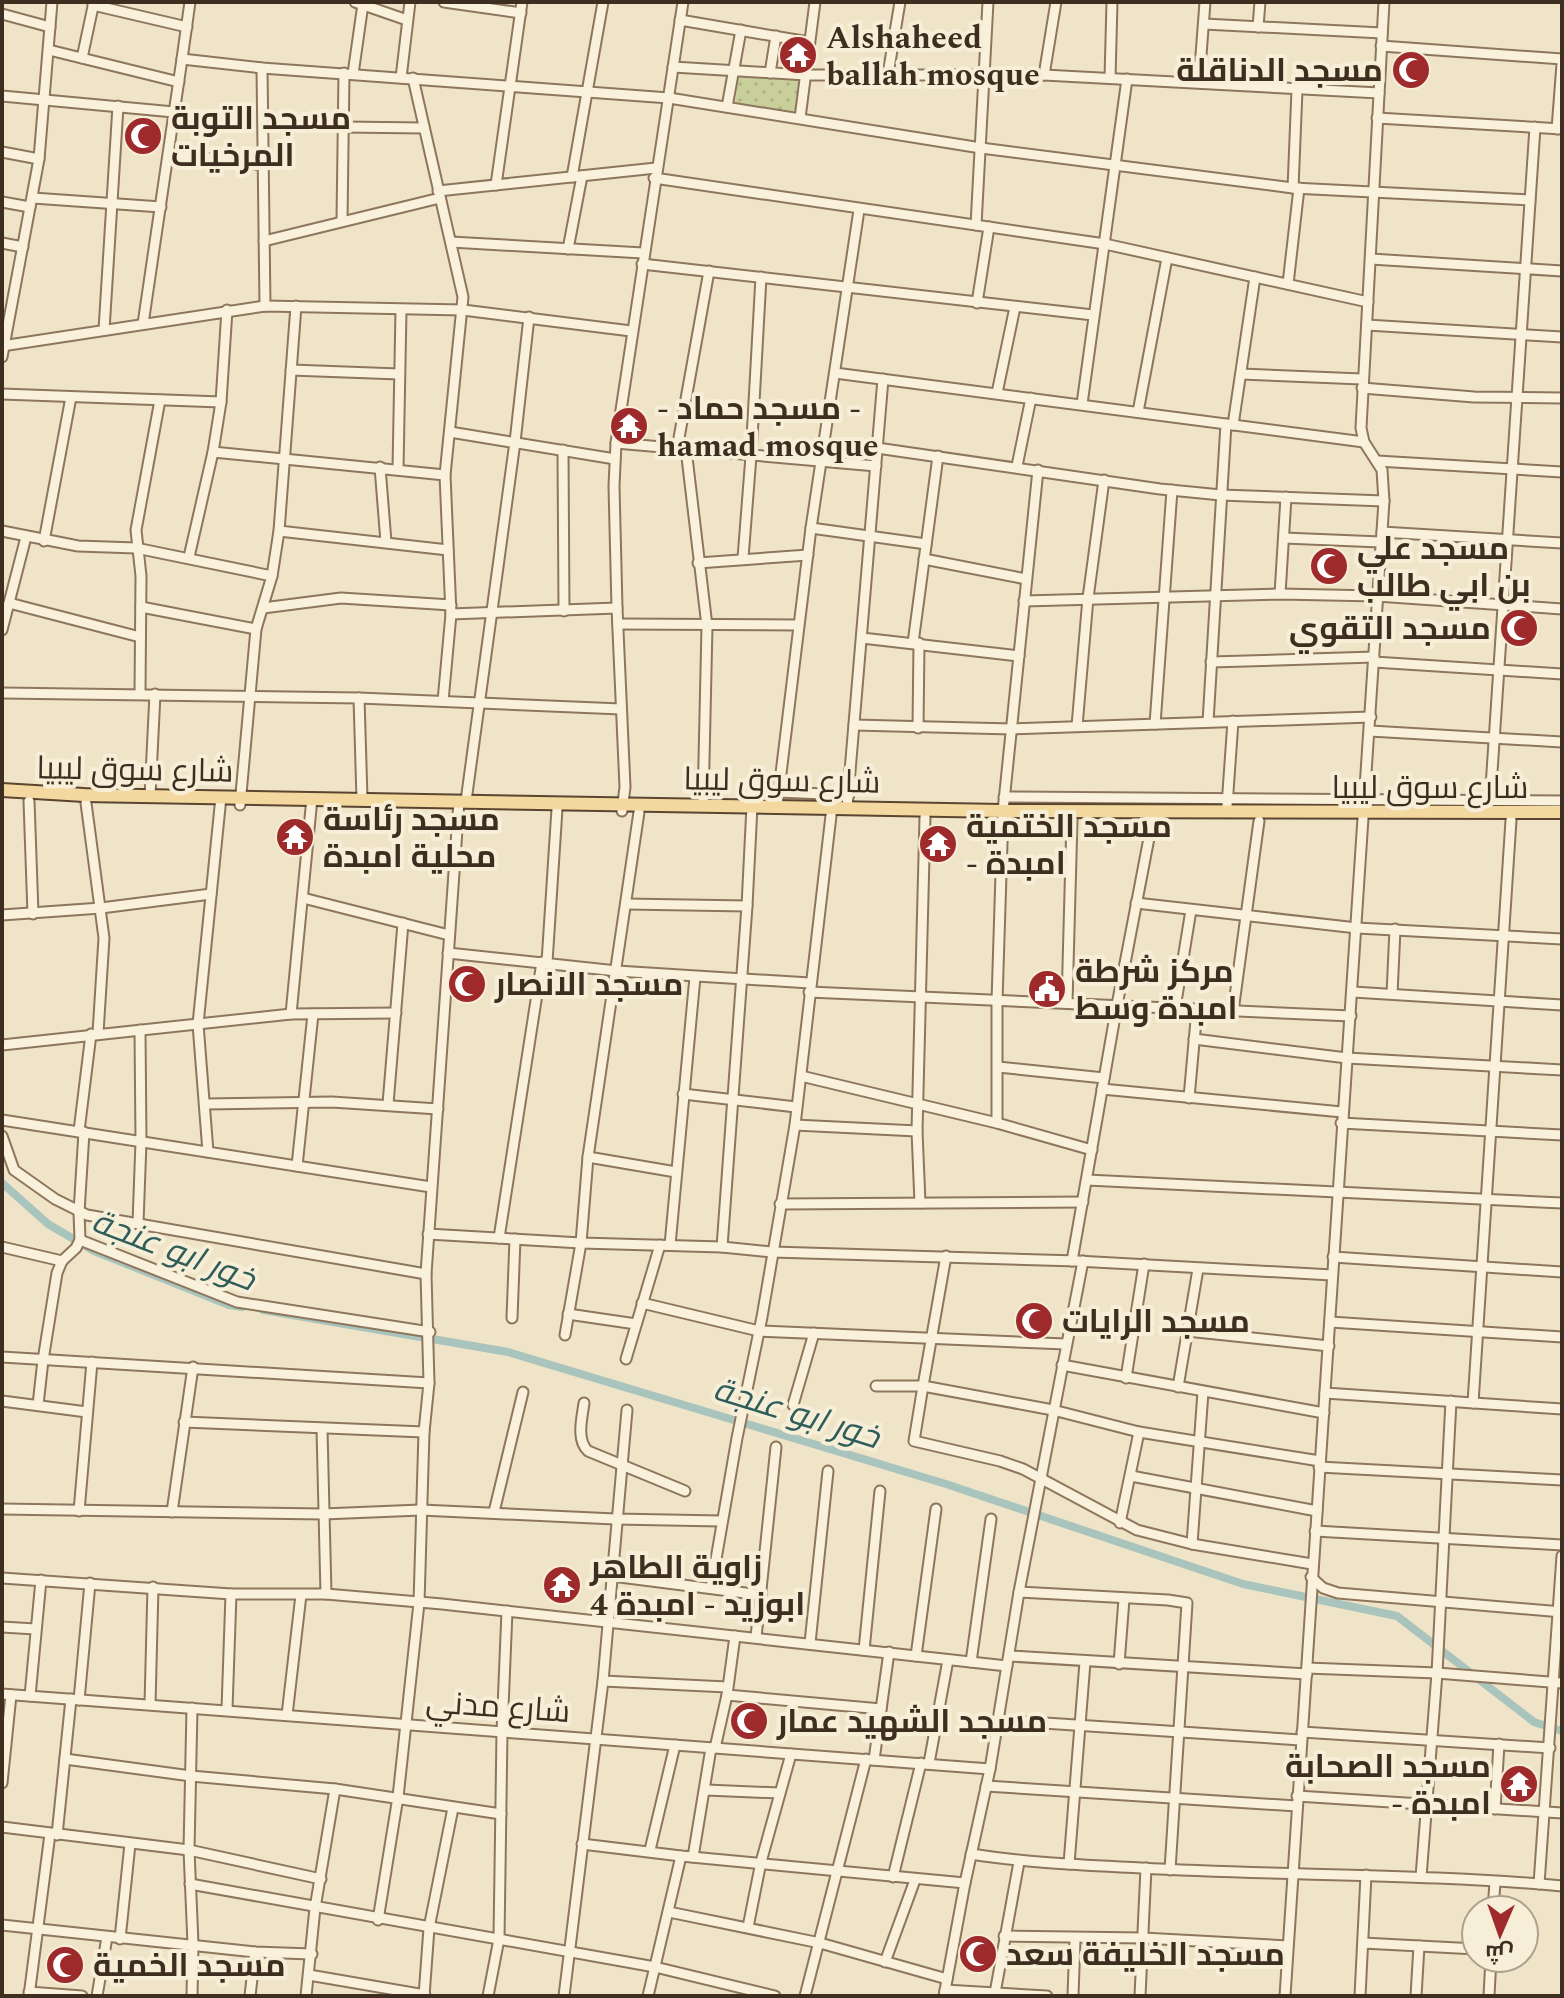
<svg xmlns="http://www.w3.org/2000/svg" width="1564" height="1998" viewBox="0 0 1564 1998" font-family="Spectral,Cairo,serif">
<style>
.green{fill:url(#green-dots)}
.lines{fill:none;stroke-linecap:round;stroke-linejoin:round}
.canal{stroke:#a9c4bc;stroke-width:8}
.minor-casing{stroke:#8d765c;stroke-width:13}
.major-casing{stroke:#5b4430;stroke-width:16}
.minor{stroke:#faf1dc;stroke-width:9}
.major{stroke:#f3d9a0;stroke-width:12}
.labels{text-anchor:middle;stroke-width:8;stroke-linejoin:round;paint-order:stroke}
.poi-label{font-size:32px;font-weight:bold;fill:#3d2e20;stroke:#f7eed8;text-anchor:start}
.street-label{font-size:32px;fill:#3d2e20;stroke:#f7eed8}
.water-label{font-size:34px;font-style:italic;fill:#2f5d5a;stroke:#f7eed8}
</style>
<defs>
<pattern id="green-dots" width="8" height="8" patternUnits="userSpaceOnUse" patternTransform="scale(2)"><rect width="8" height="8" fill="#c9cf9b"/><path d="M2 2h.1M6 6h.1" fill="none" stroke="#aeb285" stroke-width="1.8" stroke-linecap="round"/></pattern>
</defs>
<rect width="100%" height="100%" fill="#f0e4c8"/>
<polygon class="green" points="739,75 802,79 798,113 735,103"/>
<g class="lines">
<g class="canal">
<polyline points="2,1183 48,1224 94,1251 229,1305 242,1307"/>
<polyline points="263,1310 508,1352 946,1484 1243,1584 1397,1616 1534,1722 1562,1731"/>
</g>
<defs>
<g id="minor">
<polyline points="355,2 407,20"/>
<polyline points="444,2 521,13"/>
<polyline points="93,5 187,27"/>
<polyline points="2,14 50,27"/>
<polyline points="680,20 809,42"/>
<polyline points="1204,24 1382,33"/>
<polyline points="1258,27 1260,2"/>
<polyline points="1381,46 1562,59"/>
<polyline points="49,50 179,82"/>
<polyline points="82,58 94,2"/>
<polyline points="182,59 190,2"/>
<polyline points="673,67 806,75 1044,75 1379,93"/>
<polyline points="262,68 265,306"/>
<polyline points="770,73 776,36"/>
<polyline points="353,74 363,4"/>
<polyline points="888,74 900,2"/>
<polyline points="1044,75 1056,2"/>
<polyline points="401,78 410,2"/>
<polyline points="413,78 463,297 445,475 451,614 443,701"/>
<polyline points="1110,78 1112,2"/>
<polyline points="1199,82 1205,2"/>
<polyline points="2,96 174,112"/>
<polyline points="727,107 741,30"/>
<polyline points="800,118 815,2"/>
<polyline points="1377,118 1562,129"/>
<polyline points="343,127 424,128"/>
<polyline points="1557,129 1562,64"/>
<polyline points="2,152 39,159"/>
<polyline points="169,154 264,165"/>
<polyline points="572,177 603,2"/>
<polyline points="654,178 1105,244 1368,302"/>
<polyline points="496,185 522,2"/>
<polyline points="1293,188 1297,90"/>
<polyline points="438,191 656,168"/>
<polyline points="33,198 161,207"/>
<polyline points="2,202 30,207"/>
<polyline points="342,221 344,73"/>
<polyline points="976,225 988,2"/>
<polyline points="264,241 440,198"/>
<polyline points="451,242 643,253"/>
<polyline points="2,243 23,247"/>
<polyline points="568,249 582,176"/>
<polyline points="1371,259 1562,271"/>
<polyline points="642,264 1093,315"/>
<polyline points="1288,284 1299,188"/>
<polyline points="977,303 989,227"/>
<polyline points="143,324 182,59 262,68 669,98 981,148 1293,188 1530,200"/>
<polyline points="1367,325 1562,337"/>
<polyline points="104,330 118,106"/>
<polyline points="2,346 265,306 463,310 631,331"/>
<polyline points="2,357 39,159 52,2"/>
<polyline points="291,370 399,374"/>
<polyline points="835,373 1364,442"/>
<polyline points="1241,374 1362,379"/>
<polyline points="1362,388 1474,397 1562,398"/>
<polyline points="997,393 1015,307"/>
<polyline points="2,394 221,402"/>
<polyline points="1082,404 1127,79"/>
<polyline points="1138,412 1167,258"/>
<polyline points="1233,425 1255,277"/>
<polyline points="450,432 615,459"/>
<polyline points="616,443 876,466"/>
<polyline points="877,448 1160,489 1221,495 1384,501"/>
<polyline points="677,449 709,271"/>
<polyline points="686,449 707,626 703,805"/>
<polyline points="563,450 564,611"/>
<polyline points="213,452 445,475"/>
<polyline points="1377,461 1562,472"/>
<polyline points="1017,466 1031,398"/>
<polyline points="380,467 386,542"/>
<polyline points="398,469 401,310"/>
<polyline points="811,528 926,544"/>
<polyline points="2,531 78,546 136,548 272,576"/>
<polyline points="279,531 448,550"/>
<polyline points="1382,532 1562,543"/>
<polyline points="1284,538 1381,542"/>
<polyline points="44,541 71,397"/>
<polyline points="189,557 213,452 221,402 227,310"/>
<polyline points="743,558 751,456 761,277"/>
<polyline points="924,559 1026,579"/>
<polyline points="698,563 808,555"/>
<polyline points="1280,594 1286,497"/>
<polyline points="1024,601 1280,594 1377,596 1562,609"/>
<polyline points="9,603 140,637"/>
<polyline points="141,607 256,629"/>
<polyline points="263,608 341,598 451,605"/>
<polyline points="451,614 617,608"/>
<polyline points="618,624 798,625"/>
<polyline points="2,630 26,537"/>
<polyline points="862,638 1019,656"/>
<polyline points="913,643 938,456"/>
<polyline points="1211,662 1374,657"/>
<polyline points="1374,662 1562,674"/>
<polyline points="2,693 359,698 621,709"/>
<polyline points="140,693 141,576 136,530 160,400"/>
<polyline points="359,698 362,799"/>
<polyline points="1208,722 1226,424"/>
<polyline points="1155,724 1172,490"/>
<polyline points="854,725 1012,729 1371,717"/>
<polyline points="1077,726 1088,598 1104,480"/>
<polyline points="918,728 919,643"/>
<polyline points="1370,731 1562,742"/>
<polyline points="778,792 849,795"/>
<polyline points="150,796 155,694"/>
<polyline points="1004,797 1562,801"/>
<polyline points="29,801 33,914"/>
<polyline points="466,801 515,442 529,317"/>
<polyline points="1490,802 1535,127"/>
<polyline points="86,803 104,938 98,1033"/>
<polyline points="240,805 256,629 272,576 279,531 296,306"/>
<polyline points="777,806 811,528 859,210"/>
<polyline points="1227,806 1233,721"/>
<polyline points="847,807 883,379"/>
<polyline points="622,811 625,787 617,608 614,486 616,443 683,2"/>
<polyline points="303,898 449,935"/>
<polyline points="1136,903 1357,928 1562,939"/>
<polyline points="626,904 747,906"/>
<polyline points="2,915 101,908 211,894"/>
<polyline points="448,953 617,971 810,983"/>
<polyline points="547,962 557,809"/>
<polyline points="809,992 1351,1016"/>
<polyline points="1353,992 1562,1005"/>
<polyline points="1392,994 1395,929"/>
<polyline points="1067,1003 1072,819"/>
<polyline points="1175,1008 1191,910"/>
<polyline points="1233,1011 1259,821"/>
<polyline points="291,1014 312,798"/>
<polyline points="1194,1039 1347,1058 1562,1070"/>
<polyline points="2,1045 291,1014 396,1013"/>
<polyline points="998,1067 1104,1078"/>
<polyline points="801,1076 997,1123 1092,1150"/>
<polyline points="1102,1089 1342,1112"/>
<polyline points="683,1094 796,1107"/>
<polyline points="1189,1098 1197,1009"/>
<polyline points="205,1104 332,1102 438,1109"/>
<polyline points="388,1104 403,923"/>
<polyline points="2,1120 431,1187"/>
<polyline points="997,1123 997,1001 1003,811 1038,470"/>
<polyline points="1341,1123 1562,1135"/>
<polyline points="795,1125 917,1131"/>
<polyline points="79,1131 91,1034"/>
<polyline points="2,1136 14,1170 55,1199 87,1215 426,1274"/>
<polyline points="208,1152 198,1024 221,797"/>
<polyline points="588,1157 676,1172"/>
<polyline points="297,1166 313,1014"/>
<polyline points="1087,1180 1562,1203"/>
<polyline points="920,1203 917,1131 925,817"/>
<polyline points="780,1204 1083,1202"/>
<polyline points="138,1223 141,1142 140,1030"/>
<polyline points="428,1234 581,1243 722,1247 772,1252 1077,1261 1332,1275"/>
<polyline points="499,1238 542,962"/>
<polyline points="80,1240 237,1302 430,1332"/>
<polyline points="670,1245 695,977"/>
<polyline points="2,1247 62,1261 76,1248 80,1240 79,1212 84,1132"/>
<polyline points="722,1247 747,906 752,806"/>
<polyline points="946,1256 923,1386 1053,1410 1139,1432 1320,1461"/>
<polyline points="1333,1257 1562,1272"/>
<polyline points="1072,1261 1117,1005 1154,812"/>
<polyline points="642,1303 759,1331 1066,1344"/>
<polyline points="568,1314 636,1324"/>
<polyline points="512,1318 515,1239"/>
<polyline points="1330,1322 1562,1337"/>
<polyline points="1187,1331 1329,1346"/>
<polyline points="565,1335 581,1243 588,1157 639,812"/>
<polyline points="2,1357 429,1383 424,1432 419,1603 398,1797 378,1920"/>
<polyline points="626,1359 660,1245"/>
<polyline points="1062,1365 1324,1413"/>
<polyline points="1126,1378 1144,1264"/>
<polyline points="429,1383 426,1274 459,801"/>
<polyline points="876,1386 923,1386 914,1441 1000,1461 1023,1469 1137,1530 1192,1544 1312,1564"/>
<polyline points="1178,1387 1198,1269"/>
<polyline points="1325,1393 1562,1409"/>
<polyline points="2,1401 87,1412"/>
<path d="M584 1403C582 1418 576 1440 588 1451L685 1491"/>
<polyline points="1473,1403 1511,820"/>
<polyline points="38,1405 43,1360 57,1273 62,1261"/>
<polyline points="793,1405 814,1333"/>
<polyline points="184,1422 424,1432"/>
<polyline points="322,1429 326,1594"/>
<polyline points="1319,1467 1562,1480"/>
<polyline points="1131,1476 1317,1511"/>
<polyline points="2,1509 323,1514 421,1510 615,1519 721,1521"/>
<polyline points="79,1511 92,1362"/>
<polyline points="172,1512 193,1367"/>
<polyline points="494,1512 523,1392"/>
<polyline points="1120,1523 1139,1432"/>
<polyline points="1315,1531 1562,1545"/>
<polyline points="1192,1544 1203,1392"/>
<polyline points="612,1576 761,1595"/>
<polyline points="1311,1577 1323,1588 1338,1593 1562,1612"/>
<polyline points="2,1578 231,1594 326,1594 442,1604 1007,1666"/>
<polyline points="711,1588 737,1438 762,1317 795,1125 832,807"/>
<polyline points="1019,1592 1168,1600 1187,1603 1170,1870"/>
<polyline points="2,1627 35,1629"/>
<polyline points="756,1637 776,1447"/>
<polyline points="810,1643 828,1471"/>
<polyline points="864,1650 880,1491"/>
<polyline points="916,1656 936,1509"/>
<polyline points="1010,1656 1307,1674"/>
<polyline points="971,1662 991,1519"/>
<polyline points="1119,1664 1124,1599"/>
<polyline points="1307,1668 1437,1673 1562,1683"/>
<polyline points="603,1681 727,1687"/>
<polyline points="2,1694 990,1769"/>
<polyline points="727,1695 881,1709"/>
<polyline points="30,1696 41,1580"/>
<polyline points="79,1700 90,1583"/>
<polyline points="150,1704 153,1587"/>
<polyline points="227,1709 231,1594"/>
<polyline points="287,1715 301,1595"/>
<polyline points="999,1720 1301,1740"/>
<polyline points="1302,1732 1550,1748"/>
<polyline points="715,1748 727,1695 735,1636"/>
<polyline points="65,1759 191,1776 335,1789 501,1814"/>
<polyline points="874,1760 889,1652"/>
<polyline points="929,1763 948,1660"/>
<polyline points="2,1783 11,1695"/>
<polyline points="986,1786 1297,1806"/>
<polyline points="706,1790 779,1793"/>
<polyline points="1297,1796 1562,1813"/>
<polyline points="1495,1809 1499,1744"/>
<polyline points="2,1827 189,1850 321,1879"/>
<polyline points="57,1835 71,1699"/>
<polyline points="582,1844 681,1856 965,1883"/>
<polyline points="650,1850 675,1745"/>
<path d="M971 1854C1028 1863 1084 1865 1141 1868 1281 1876 1422 1873 1562 1886"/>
<polyline points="693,1857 711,1748"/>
<polyline points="1069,1864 1085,1662"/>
<polyline points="893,1877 921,1763"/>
<polyline points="1421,1877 1437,1673 1451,1401"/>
<polyline points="190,1884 655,1967 775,1996"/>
<polyline points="1539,1884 1562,1556"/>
<polyline points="1493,1910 1495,1882"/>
<polyline points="669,1912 820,1943 947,1979"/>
<polyline points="2,1925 255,1952 312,1954"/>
<polyline points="748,1927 761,1862 791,1754"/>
<polyline points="1004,1936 1143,1938 1288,1946"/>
<polyline points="120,1939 130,1844"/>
<polyline points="1363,1943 1476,1949"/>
<polyline points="885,1962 915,1880"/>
<polyline points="309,1975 425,1995"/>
<polyline points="945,1990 1047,1996"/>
<polyline points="29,1992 82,1996"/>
<polyline points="995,1993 1019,1862"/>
<polyline points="29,1996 50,1834"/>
<polyline points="97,1996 107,1937"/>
<polyline points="192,1996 193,1944 189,1850 192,1708"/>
<polyline points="250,1996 255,1952"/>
<polyline points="306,1996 315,1908 335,1789"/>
<polyline points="424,1996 429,1928 453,1808"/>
<polyline points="488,1996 499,1939 502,1732 507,1611"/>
<polyline points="564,1996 603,1681 627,1410"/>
<polyline points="648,1996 681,1856"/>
<polyline points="805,1996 866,1759"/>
<polyline points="944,1996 965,1883 990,1769 1019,1592 1083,1261"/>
<polyline points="1073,1996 1075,1939"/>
<polyline points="1140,1996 1146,1868"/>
<polyline points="1285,1996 1384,501 1382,470 1364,442 1361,428 1384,2"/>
<polyline points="1360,1996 1366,1875"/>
<polyline points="1416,1996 1419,1946"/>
<polyline points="1489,1996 1491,1958"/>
</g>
<polyline id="major" points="2,790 84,795 1003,811 1562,812"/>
</defs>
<use href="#minor" class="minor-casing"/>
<use href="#major" class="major-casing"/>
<use href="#minor" class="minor"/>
<use href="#major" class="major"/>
</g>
<defs>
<symbol id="temple-disc" viewBox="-11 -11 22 22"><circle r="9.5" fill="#9e2a2b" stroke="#f7eed8"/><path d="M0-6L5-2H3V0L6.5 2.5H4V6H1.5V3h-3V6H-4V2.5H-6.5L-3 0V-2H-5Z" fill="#fff"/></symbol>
<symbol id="mosque-disc" viewBox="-11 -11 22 22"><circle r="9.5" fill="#9e2a2b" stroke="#f7eed8"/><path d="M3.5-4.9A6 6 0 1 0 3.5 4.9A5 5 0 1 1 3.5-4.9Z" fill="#fff"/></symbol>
<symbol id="civic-disc" viewBox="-11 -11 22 22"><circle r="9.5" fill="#9e2a2b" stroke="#f7eed8"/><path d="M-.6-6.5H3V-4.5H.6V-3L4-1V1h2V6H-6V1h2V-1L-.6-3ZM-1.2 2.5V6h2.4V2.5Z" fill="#fff"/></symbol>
</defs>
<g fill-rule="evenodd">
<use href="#temple-disc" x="776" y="33" width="44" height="44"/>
<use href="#mosque-disc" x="1389" y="48" width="44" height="44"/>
<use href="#mosque-disc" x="121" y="114" width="44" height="44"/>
<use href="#temple-disc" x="607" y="404" width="44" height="44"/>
<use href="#mosque-disc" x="1307" y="544" width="44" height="44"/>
<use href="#mosque-disc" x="1497" y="606" width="44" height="44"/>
<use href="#temple-disc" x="273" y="815" width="44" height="44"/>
<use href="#temple-disc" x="916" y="822" width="44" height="44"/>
<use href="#mosque-disc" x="445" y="962" width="44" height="44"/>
<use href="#civic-disc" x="1025" y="967" width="44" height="44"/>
<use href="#mosque-disc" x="1012" y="1299" width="44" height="44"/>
<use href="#temple-disc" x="540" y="1563" width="44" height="44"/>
<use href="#mosque-disc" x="727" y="1699" width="44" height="44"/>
<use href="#temple-disc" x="1497" y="1762" width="44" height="44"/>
<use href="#mosque-disc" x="956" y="1932" width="44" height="44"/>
<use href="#mosque-disc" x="43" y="1943" width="44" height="44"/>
</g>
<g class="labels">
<g class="poi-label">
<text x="826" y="48">Alshaheed<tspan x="826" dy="37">ballah mosque</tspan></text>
<text x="1383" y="81" text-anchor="end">مسجد الدناقلة</text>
<text x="171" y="129">مسجد التوبة<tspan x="171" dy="37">المرخيات</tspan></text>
<text x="657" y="419">- مسجد حماد -<tspan x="657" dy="37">hamad mosque</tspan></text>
<text x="1357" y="559">مسجد علي<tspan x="1357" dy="37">بن ابي طالب</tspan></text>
<text x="1491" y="639" text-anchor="end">مسجد التقوي</text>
<text x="323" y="830">مسجد رئاسة<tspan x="323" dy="37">محلية امبدة</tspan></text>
<text x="966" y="837">مسجد الختمية<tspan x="966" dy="37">- امبدة</tspan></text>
<text x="1075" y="982">مركز شرطة<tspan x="1075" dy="37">امبدة وسط</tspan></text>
<text x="495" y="995">مسجد الانصار</text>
<text x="1062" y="1332">مسجد الرايات</text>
<text x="590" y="1578">زاوية الطاهر<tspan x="590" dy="37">ابوزيد - امبدة 4</tspan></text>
<text x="777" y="1732">مسجد الشهيد عمار</text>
<text x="1491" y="1777" text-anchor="end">مسجد الصحابة<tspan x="1491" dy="37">- امبدة</tspan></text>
<text x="1006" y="1965">مسجد الخليفة سعد</text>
<text x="93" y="1976">مسجد الخمية</text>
</g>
<g class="street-label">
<text transform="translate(135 769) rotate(1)" y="11">شارع سوق ليبيا</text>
<text transform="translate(782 780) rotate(1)" y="11">شارع سوق ليبيا</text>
<text x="1430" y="798">شارع سوق ليبيا</text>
<text transform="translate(498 1706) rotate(4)" y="11">شارع مدني</text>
</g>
<g class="water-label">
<text transform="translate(174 1249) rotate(21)" y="12">خور ابو عنجة</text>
<text transform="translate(797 1412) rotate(17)" y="12">خور ابو عنجة</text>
</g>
</g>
<rect width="1564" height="1998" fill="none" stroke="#3d2e20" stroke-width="8"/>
<g transform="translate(1500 1934) rotate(182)"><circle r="38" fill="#f7eed8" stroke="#ada18e" stroke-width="2"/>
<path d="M0-6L14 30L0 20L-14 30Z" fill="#9e2a2b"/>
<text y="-12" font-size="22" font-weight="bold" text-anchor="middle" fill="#3d2e20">ش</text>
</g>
</svg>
